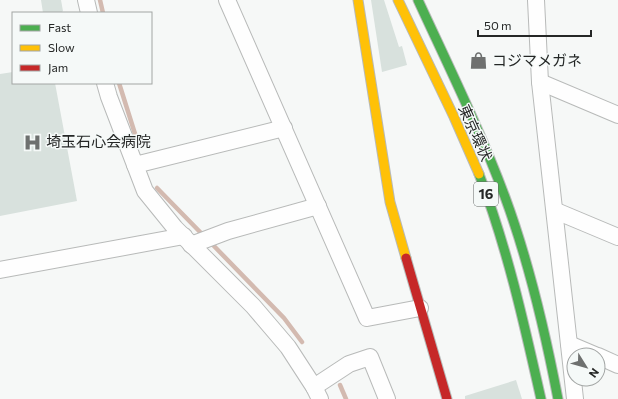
<svg xmlns="http://www.w3.org/2000/svg" width="618" height="399" viewBox="0 0 618 399" font-family="Commissioner,'Noto Sans JP',sans-serif">
<style>
.lines{fill:none;stroke-linecap:round;stroke-linejoin:round}
.stream{stroke:#d3bab0;stroke-width:4.5}
.building{fill:#d8e1dd}
.street-casing{stroke:#b8bab9;stroke-width:18}
.fast-casing{stroke:#b8bab9;stroke-width:11}
.slow-casing{stroke:#b8bab9;stroke-width:11}
.jam-casing{stroke:#b8bab9;stroke-width:11}
.street{stroke:#fefefe;stroke-width:16}
.fast{stroke:#4caf50;stroke-width:9}
.slow{stroke:#ffc107;stroke-width:9}
.jam{stroke:#c62828;stroke-width:9}
.labels{text-anchor:middle;stroke-width:3;stroke-linejoin:round;paint-order:stroke}
.shield{fill:#f5f9f8;stroke:#636665;stroke-width:1}
.shield-label{font-size:14px;font-weight:bold;fill:#252726}
.poi-label{font-size:15px;fill:#252726;stroke:#f5f9f8;text-anchor:start}
.street-label{font-size:15px;fill:#252726;stroke:#f5f9f8}
</style>
<rect width="100%" height="100%" fill="#f6f8f7"/>
<g class="lines">
<g class="stream">
<polyline points="100,0 103,13"/>
<polyline points="119,83 136,137"/>
<polyline points="157,188 201,233"/>
<polyline points="213,245 284,318 302,342"/>
<polyline points="340,385 346,399"/>
</g>
</g>
<g class="building">
<polygon points="41,0 61,0 63,11 61,13 43,13"/>
<polygon points="371,0 384,0 399,47 402,46 407,65 382,72"/>
<polygon points="13,72 13,83 55,83 77,201 0,216 0,74"/>
<polygon points="516,380 522,399 465,399 465,396"/>
</g>
<g class="lines">
<defs>
<g id="street">
<polyline points="86,0 89,13"/>
<polyline points="227,0 367,318 420,308"/>
<polyline points="536,0 540,82 575,399"/>
<polyline points="540,82 618,115"/>
<polyline points="105,83 109,97 145,191 175,228 253,306 288,347 314,387 320,399"/>
<polyline points="135,165 284,128"/>
<polyline points="556,211 618,237"/>
<polyline points="191,245 228,231 318,206"/>
<polyline points="0,270 184,236"/>
<polyline points="569,344 595,355"/>
<polyline points="598,356 618,365"/>
<polyline points="314,387 349,364 370,357 387,399"/>
</g>
<g id="fast">
<path d="M418 0C448 65 480 130 505 197 529 262 545 331 558 399"/>
<path d="M479 174C507 247 524 323 541 399"/>
</g>
<g id="slow">
<polyline points="358,0 390,202 406,258"/>
<polyline points="398,0 454,117 479,174"/>
</g>
<polyline id="jam" points="406,258 447,399"/>
</defs>
<use href="#street" class="street-casing"/>
<use href="#fast" class="fast-casing"/>
<use href="#slow" class="slow-casing"/>
<use href="#jam" class="jam-casing"/>
<use href="#street" class="street"/>
<use href="#fast" class="fast"/>
<use href="#slow" class="slow"/>
<use href="#jam" class="jam"/>
</g>
<defs>
<symbol id="shop-bare" viewBox="-9 -9 18 18"><path d="M-5-2.5h2.3a2.7 3.5 0 0 1 5.4 0H5L5.5 6h-11ZM-1.5-2.5h3a1.5 2.3 0 0 0-3 0Z" fill="#6e706f" stroke="#f5f9f8" stroke-width="2.5" paint-order="stroke"/></symbol>
<symbol id="hospital-bare" viewBox="-9 -9 18 18"><path d="M-5-5h3v3.5h4V-5h3V5h-3V1.5h-4V5h-3Z" fill="#6e706f" stroke="#f5f9f8" stroke-width="2.5" paint-order="stroke"/></symbol>
</defs>
<g fill-rule="evenodd">
<use href="#shop-bare" x="466" y="48" width="25" height="25"/>
<use href="#hospital-bare" x="20" y="130" width="25" height="25"/>
</g>
<g class="labels">
<rect class="shield" x="474" y="182" width="24" height="24" rx="3"/>
<g class="shield-label">
<text x="486" y="199">16</text>
</g>
<g class="poi-label">
<text x="492" y="66">コジマメガネ</text>
<text x="46" y="147">埼玉石心会病院</text>
</g>
<g class="street-label">
<text transform="translate(475 133) rotate(66)" y="5">東京環状</text>
</g>
</g>
<rect x="12" y="12" width="140" height="72" fill="#f5f9f8" stroke="#a2a5a4"/>
<rect x="20" y="25" width="20" height="6" fill="#4caf50" stroke="#a2a5a4"/>
<text x="48" y="32" font-size="12" fill="#252726">Fast</text>
<rect x="20" y="45" width="20" height="6" fill="#ffc107" stroke="#a2a5a4"/>
<text x="48" y="52" font-size="12" fill="#252726">Slow</text>
<rect x="20" y="65" width="20" height="6" fill="#c62828" stroke="#a2a5a4"/>
<text x="48" y="72" font-size="12" fill="#252726">Jam</text>
<g transform="translate(586 367) rotate(127)"><circle r="19" fill="#f5f9f8" stroke="#a2a5a4"/>
<path d="M0-3L7 15L0 10L-7 15Z" fill="#6e706f"/>
<text y="-6" font-size="11" font-weight="bold" text-anchor="middle" fill="#252726">N</text>
</g>
<path d="M478 30v6h113v-6" fill="none" stroke="#252726" stroke-width="2"/>
<text x="484" y="30" font-size="12" fill="#252726" stroke="#f5f9f8" stroke-width="3" paint-order="stroke">50 m</text>
</svg>
